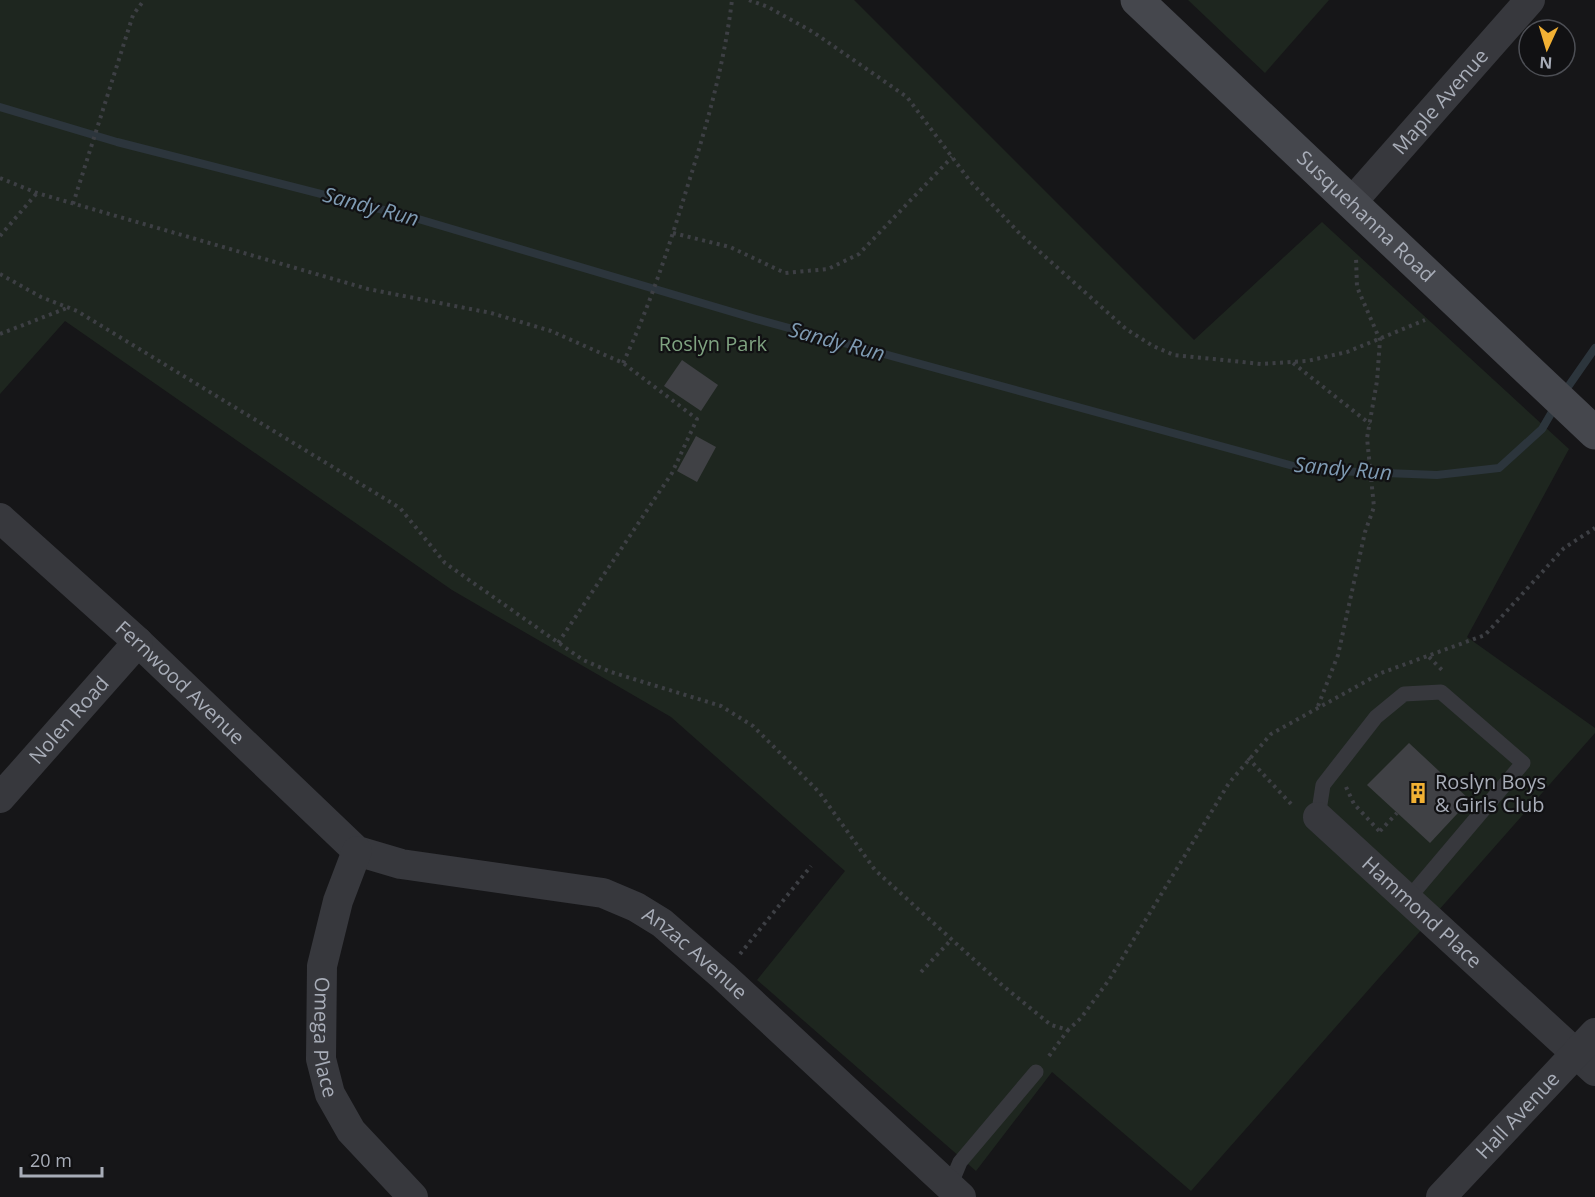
<svg xmlns="http://www.w3.org/2000/svg" width="1595" height="1197" viewBox="0 0 1595 1197" font-family="'Open Sans',sans-serif">
<style>
.green{fill:#1e261f}
.lines{fill:none;stroke-linecap:round;stroke-linejoin:round}
.stream{stroke:#2c353c;stroke-width:8}
.building{fill:#404145}
.path{stroke:#3d3f44;stroke-width:4;stroke-dasharray:3 4.5;stroke-linecap:butt}
.lane{stroke:#37383d;stroke-width:15}
.street{stroke:#37383d;stroke-width:30}
.secondary{stroke:#45474d;stroke-width:33}
.labels{text-anchor:middle;stroke-width:4.5;stroke-linejoin:round;paint-order:stroke}
.street-label{font-size:20px;fill:#a8adb8;stroke:#111113}
.park-label{font-size:20px;fill:#7fa381;stroke:#111113}
.poi-label{font-size:20px;fill:#a8adb8;stroke:#111113;text-anchor:start}
.water-label{font-size:21px;font-style:italic;fill:#7f9bb3;stroke:#111113}
</style>
<rect width="100%" height="100%" fill="#161618"/>
<g class="green">
<polygon points="0,0 854,0 1194,340 1322,222 1569,449 1467,637 1595,728 1595,733 1191,1191 1052,1072 976,1171 757,980 845,871 671,717 452,590 65,321 0,394"/>
<polygon points="1188,0 1329,0 1265,73"/>
</g>
<g class="lines">
<g class="stream">
<polyline points="0,107 117,142 415,218 756,319 1308,470 1437,475 1499,468 1542,429 1556,405"/>
<polyline points="1563,394 1595,348"/>
</g>
</g>
<g class="building">
<polygon points="682,360 718,385 701,411 664,386"/>
<polygon points="696,436 716,447 697,482 677,471"/>
<polygon points="1409,743 1470,800 1430,843 1367,785"/>
</g>
<g class="lines">
<g class="path">
<polyline points="749,0 768,7 813,32 907,97 970,181 1021,235 1126,329 1153,346 1174,355 1214,359 1261,364 1307,361 1347,352 1425,320"/>
<polyline points="0,178 37,193 368,289 491,313 551,331 623,363 697,419 672,473 558,643"/>
<polyline points="73,204 133,15 144,0"/>
<polyline points="673,233 730,247 785,273 828,269 859,254 952,157"/>
<polyline points="0,236 37,193"/>
<polyline points="0,274 41,297 77,311 400,508 445,563 583,660 611,672 721,706 753,726 819,792 875,870 1002,985 1051,1025 1068,1030 1081,1018 1109,980 1229,783 1271,734 1381,673 1485,635 1564,548 1595,528"/>
<polyline points="0,334 67,308"/>
<path d="M623 363C649 308 668 250 686 191 706 128 724 66 732 0"/>
<polyline points="1293,363 1370,424"/>
<polyline points="1429,657 1443,671"/>
<polyline points="1318,706 1338,655 1365,532 1374,507 1367,438 1377,381 1380,340 1357,287 1356,257"/>
<polyline points="1248,758 1292,805"/>
<polyline points="1346,787 1354,804 1381,833"/>
<polyline points="1380,831 1397,813"/>
<polyline points="740,954 811,866"/>
<polyline points="921,972 951,940"/>
<polyline points="1049,1056 1068,1030"/>
</g>
<g class="lane">
<polyline points="1318,817 1323,785 1376,717 1404,694 1441,692 1523,763 1408,899"/>
<polyline points="950,1186 960,1162 1036,1072"/>
</g>
<g class="street">
<path id="s1" d="M1351 203 1530 0"/>
<path id="s2" d="M0 518 138 642 357 851 401 864 603 893 636 907 662 923 723 976 961 1197"/>
<path id="s3" d="M0 798 138 642"/>
<path id="s4" d="M1318 817 1595 1071"/>
<path id="s5" d="M357 851 338 901 322 966 321 1059 330 1094 351 1131 413 1197"/>
<path id="s6" d="M1441 1197 1595 1033"/>
</g>
<path class="secondary" id="s7" d="M1137 0 1595 433"/>
</g>
<defs>
<symbol id="building-bare" viewBox="-9 -9 18 18"><path d="M-4-6H4V6H1V3H-1V6H-4ZM-2.5-4.3h1.7v1.8h-1.7ZM.8-4.3h1.7v1.8H.8ZM-2.5-1h1.7V.8h-1.7ZM.8-1h1.7V.8H.8Z" fill="#f2b134" stroke="#111113" stroke-width="2.5" paint-order="stroke"/></symbol>
</defs>
<g fill-rule="evenodd">
<use href="#building-bare" x="1403" y="778" width="30" height="30"/>
</g>
<g class="labels">
<g class="street-label">
<text dy="7" stroke="none"><textPath href="#s1" startOffset="135">Maple Avenue</textPath></text>
<text dy="7" stroke="none"><textPath href="#s7" startOffset="315">Susquehanna Road</textPath></text>
<text dy="7" stroke="none"><textPath href="#s2" startOffset="244">Fernwood Avenue</textPath></text>
<text dy="7" stroke="none"><textPath href="#s3" startOffset="104">Nolen Road</textPath></text>
<text dy="7" stroke="none"><textPath href="#s4" startOffset="141">Hammond Place</textPath></text>
<text dy="7" stroke="none"><textPath href="#s2" startOffset="849">Anzac Avenue</textPath></text>
<text dy="7" stroke="none"><textPath href="#s5" startOffset="192">Omega Place</textPath></text>
<text dy="7" stroke="none"><textPath href="#s6" startOffset="112">Hall Avenue</textPath></text>
</g>
<g class="park-label">
<text x="713" y="351">Roslyn Park</text>
</g>
<g class="poi-label">
<text x="1435" y="789">Roslyn Boys<tspan x="1435" dy="23">&amp; Girls Club</tspan></text>
</g>
<g class="water-label">
<text transform="translate(371 207) rotate(15)" y="7">Sandy Run</text>
<text transform="translate(837 342) rotate(15)" y="7">Sandy Run</text>
<text transform="translate(1343 469) rotate(5)" y="7">Sandy Run</text>
</g>
</g>
<g transform="translate(1547 48) rotate(184)"><circle r="28" fill="#111113" stroke="#4d4f55" stroke-width="1.5"/>
<path d="M0-4.5L10 22L0 15L-10 22Z" fill="#f2b134"/>
<text y="-9" font-size="16" font-weight="bold" text-anchor="middle" fill="#a8adb8">N</text>
</g>
<path d="M21 1167v9h81v-9" fill="none" stroke="#a8adb8" stroke-width="3"/>
<text x="30" y="1167" font-size="18" fill="#a8adb8" stroke="#111113" stroke-width="4.5" paint-order="stroke">20 m</text>
</svg>
